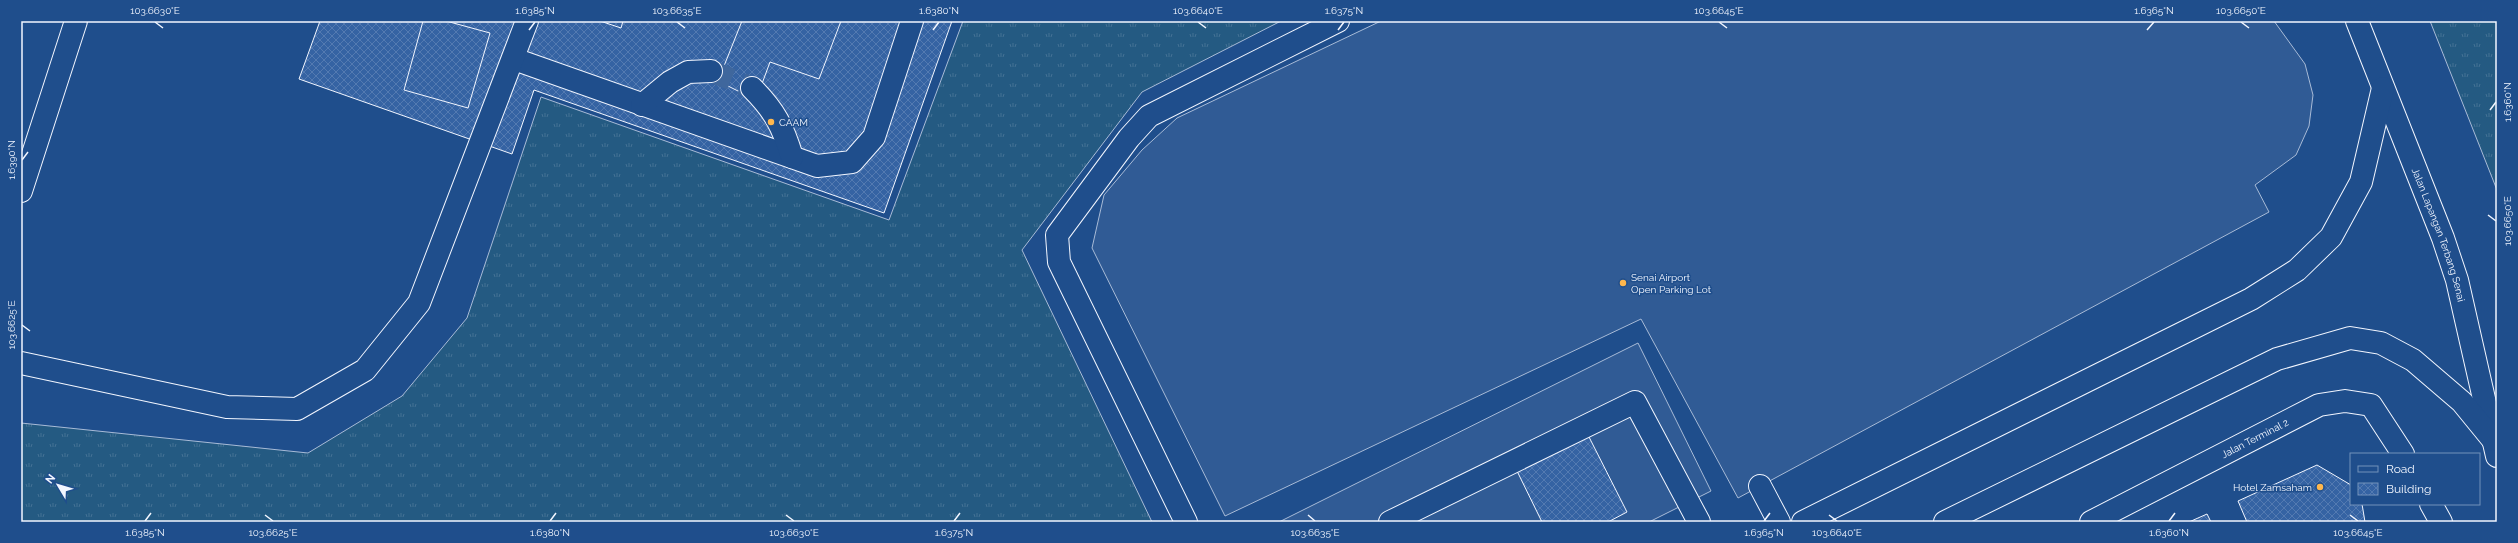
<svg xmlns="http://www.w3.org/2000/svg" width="2518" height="543" viewBox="0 0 2518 543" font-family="Raleway,sans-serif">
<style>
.grass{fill:url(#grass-tufts);stroke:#a8bbd7}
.parking{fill:#305b95;stroke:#a8bbd7}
.building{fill:url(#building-cross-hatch);stroke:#f2f6ff}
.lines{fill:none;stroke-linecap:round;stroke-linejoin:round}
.minor-tunnel{stroke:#3f679d;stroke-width:22;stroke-dasharray:22 11;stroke-linecap:butt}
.minor-casing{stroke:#f2f6ff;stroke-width:24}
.minor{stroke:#1f4e8c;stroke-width:22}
.ticks{fill:none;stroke:#f2f6ff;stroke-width:1.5}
.poi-dot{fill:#ffb74d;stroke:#1f4e8c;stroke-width:1.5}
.labels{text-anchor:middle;stroke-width:3;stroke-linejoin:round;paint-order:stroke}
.poi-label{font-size:10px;fill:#f2f6ff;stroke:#1f4e8c;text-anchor:start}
.street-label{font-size:10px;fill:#f2f6ff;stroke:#1f4e8c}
.neatline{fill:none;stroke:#f2f6ff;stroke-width:1.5}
.ticks-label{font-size:10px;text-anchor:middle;fill:#f2f6ff}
</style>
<defs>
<pattern id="grass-tufts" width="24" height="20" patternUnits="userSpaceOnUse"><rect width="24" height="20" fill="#245a82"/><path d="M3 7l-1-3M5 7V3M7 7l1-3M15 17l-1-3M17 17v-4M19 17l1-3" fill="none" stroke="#447295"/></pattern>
<pattern id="building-cross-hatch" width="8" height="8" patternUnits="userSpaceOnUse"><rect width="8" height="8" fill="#3563a3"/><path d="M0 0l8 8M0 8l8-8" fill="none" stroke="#537ab1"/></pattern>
</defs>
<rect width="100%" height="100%" fill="#1f4e8c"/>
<g class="grass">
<polygon points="963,21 1281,21 1142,92 1022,250 1152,522 21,522 21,423 308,453 402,396 467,318 541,97 889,220"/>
<polygon points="2430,21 2497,21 2497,190"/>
</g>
<g class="parking">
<polygon points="1381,21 2274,21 2305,64 2313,95 2309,126 2296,155 2255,185 2269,212 1738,498 1641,319 1225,516 1092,248 1104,195 1142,150 1177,118"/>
<polygon points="1638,343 1711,491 1649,522 1279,522"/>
</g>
<g class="building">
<polygon points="320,21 952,21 884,213 534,90 512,154 299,79"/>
<polygon points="423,21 446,21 490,33 468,108 404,90"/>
<polygon points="600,21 623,21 621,28"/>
<polygon points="742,21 841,21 819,79 770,62 756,100 718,81"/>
<polygon points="1588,435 1627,512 1608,522 1542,522 1517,471"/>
<polygon points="2317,465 2351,485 2351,504 2362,504 2365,522 2247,522 2238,501"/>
<polygon points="2207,514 2211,522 2189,522"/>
</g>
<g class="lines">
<polyline class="minor-tunnel" points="711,71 752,88"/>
<defs>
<g id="minor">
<path id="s1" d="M2357 21 2443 238 2457 280 2497 456"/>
<polyline points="514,59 817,166 852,162 874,137 912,21"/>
<path d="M752 88C775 111 783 127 792 157"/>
<polyline points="642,105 670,82 688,72 711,71"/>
<polyline points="21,191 76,21"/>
<polyline points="21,363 227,407 297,409 365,370 419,303 527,21"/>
<polyline points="1760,486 1779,522"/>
<polyline points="2431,504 2441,522"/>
<polyline points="1186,522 1059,262 1057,235 1129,138 1149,116 1338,21"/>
<polyline points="1390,522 1635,402 1699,522"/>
<polyline points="1803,522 2251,299 2297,270 2331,237 2361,182 2383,88"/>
<polyline points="1945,522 2277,359 2350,338 2381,343 2413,360 2462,402 2493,440"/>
<path id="s2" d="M2091 522 2319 405 2345 401 2371 405 2403 454"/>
</g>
</defs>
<use href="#minor" class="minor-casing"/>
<use href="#minor" class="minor"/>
</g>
<path class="ticks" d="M155 22 163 28M677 22 685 28M1198 22 1206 28M1719 22 1727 28M2241 22 2249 28M529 30 535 22M933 30 939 22M1338 30 1344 22M2147 30 2154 22M2490 110 2496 102M22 160 28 152M2488 215 2496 221M22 325 30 331M265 515 273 521M786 515 794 521M1308 515 1315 521M1829 515 1837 521M2350 515 2358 521M145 521 151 513M550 521 556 513M954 521 960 513M1764 521 1770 513M2169 521 2175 513"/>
<g class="poi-dot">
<circle cx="771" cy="122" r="4"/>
<circle cx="1623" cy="283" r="4"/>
<circle cx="2320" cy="487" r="4"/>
</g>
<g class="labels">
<g class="poi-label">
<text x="779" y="126">CAAM</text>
<text x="1631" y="281">Senai Airport<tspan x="1631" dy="12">Open Parking Lot</tspan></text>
<text x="2312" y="491" text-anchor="end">Hotel Zamsaham</text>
</g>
<g class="street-label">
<text dy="4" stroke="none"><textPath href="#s1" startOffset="229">Jalan Lapangan Terbang Senai</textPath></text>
<text dy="4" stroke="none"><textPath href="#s2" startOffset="184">Jalan Terminal 2</textPath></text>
</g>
</g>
<rect width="2518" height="543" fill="none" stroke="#1f4e8c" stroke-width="44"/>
<rect x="2350" y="453" width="130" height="52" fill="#1f4e8c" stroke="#7391ba"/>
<rect x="2358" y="466" width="20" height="6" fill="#1f4e8c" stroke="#7391ba"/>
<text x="2386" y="473" font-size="12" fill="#f2f6ff">Road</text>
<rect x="2358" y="483" width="20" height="12" fill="url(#building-cross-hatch)" stroke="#7391ba"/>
<text x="2386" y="493" font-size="12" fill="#f2f6ff">Building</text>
<g transform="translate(58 485) rotate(308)" stroke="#1f4e8c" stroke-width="3" paint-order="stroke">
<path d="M0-3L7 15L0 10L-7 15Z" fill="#f2f6ff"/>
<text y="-6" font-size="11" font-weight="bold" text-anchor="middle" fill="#f2f6ff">N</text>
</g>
<rect x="22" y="22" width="2474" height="499" class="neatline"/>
<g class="ticks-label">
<text x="155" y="14">103.6630°E</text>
<text x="535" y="14">1.6385°N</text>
<text x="677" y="14">103.6635°E</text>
<text x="939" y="14">1.6380°N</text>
<text x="1198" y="14">103.6640°E</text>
<text x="1344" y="14">1.6375°N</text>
<text x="1719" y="14">103.6645°E</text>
<text x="2154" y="14">1.6365°N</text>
<text x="2241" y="14">103.6650°E</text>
<text transform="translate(2507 102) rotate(-90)" y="4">1.6360°N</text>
<text transform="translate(11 160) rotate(-90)" y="4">1.6390°N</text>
<text transform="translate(2507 221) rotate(-90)" y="4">103.6650°E</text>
<text transform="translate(11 325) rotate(-90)" y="4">103.6625°E</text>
<text x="145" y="536">1.6385°N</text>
<text x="273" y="536">103.6625°E</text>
<text x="550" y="536">1.6380°N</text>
<text x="794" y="536">103.6630°E</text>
<text x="954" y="536">1.6375°N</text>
<text x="1315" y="536">103.6635°E</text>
<text x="1764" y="536">1.6365°N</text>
<text x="1837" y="536">103.6640°E</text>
<text x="2169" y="536">1.6360°N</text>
<text x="2358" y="536">103.6645°E</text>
</g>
</svg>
